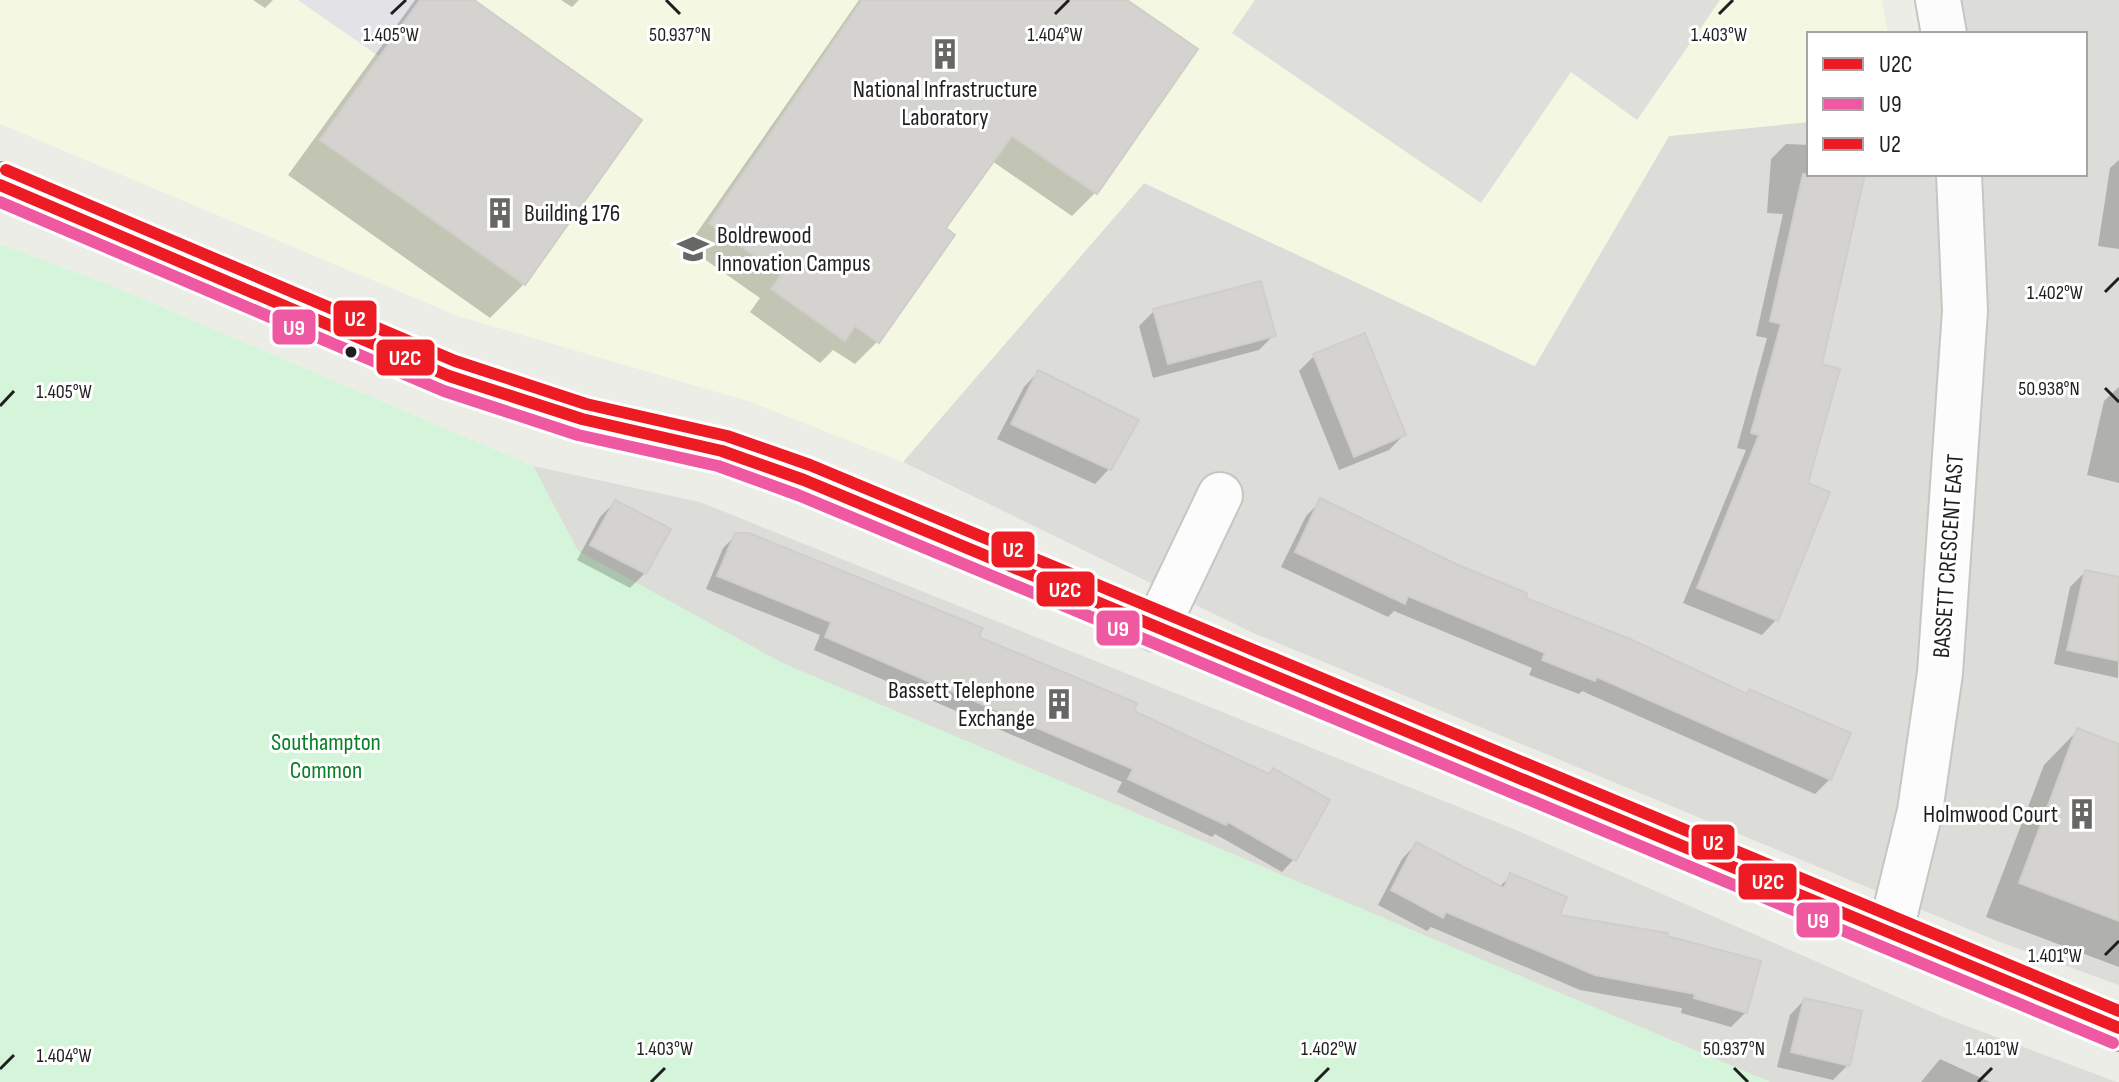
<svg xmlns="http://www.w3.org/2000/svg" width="2119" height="1082" viewBox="0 0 2119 1082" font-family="'Sofia Sans Condensed',sans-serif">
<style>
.residential{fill:#dcdcd9}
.education{fill:#f4f7e2}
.park{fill:#d5f5da}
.parking{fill:#dededb}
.plaza{fill:#e3e2e7}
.shadow{fill:#0003}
.building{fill:#d4d3cf;stroke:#d0cec9;stroke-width:2}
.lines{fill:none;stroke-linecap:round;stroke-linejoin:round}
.street-casing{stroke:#c6c6c4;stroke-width:48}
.primary-casing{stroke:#a39e84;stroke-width:48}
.street{stroke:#fcfcfc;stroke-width:44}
.primary{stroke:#f1eee5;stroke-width:44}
.bus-1-casing{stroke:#fff;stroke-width:18}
.bus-2-casing{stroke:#fff;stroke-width:18}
.bus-3-casing{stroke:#fff;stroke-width:18}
.bus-1{stroke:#ed1c24;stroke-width:12}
.bus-2{stroke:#ef59a1;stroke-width:12}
.bus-3{stroke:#ed1c24;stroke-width:12}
.ticks{fill:none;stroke:#1f1f1f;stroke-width:3}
.bus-dot{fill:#1f1f1f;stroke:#fff;stroke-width:3}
.labels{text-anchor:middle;stroke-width:6;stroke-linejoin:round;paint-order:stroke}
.poi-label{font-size:24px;fill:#1f1f1f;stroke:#fff;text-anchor:start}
.street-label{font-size:24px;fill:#1f1f1f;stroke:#fff}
.park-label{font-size:24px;fill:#098025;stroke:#fff}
.ticks-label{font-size:20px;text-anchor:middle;fill:#1f1f1f;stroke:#fff;stroke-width:6;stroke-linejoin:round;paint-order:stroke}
.line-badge{stroke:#fff;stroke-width:3}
.badge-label{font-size:22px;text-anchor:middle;font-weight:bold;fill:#fff}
</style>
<rect width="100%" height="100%" fill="#edede8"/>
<g class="residential">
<polygon points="1962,0 2119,0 2119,985 1997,941 1251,632 903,462 1144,183 1534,366 1669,136 1809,122 1809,174 2085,174 2085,34 1967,34"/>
<polygon points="533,466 700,502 1516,830 1943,1017 2117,1082 1770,1082 782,663 578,551"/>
</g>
<polygon class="education" points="0,0 1882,0 1888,34 1809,34 1809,122 1669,136 1535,366 1144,183 903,462 751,402 458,316 0,124"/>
<polygon class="park" points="0,244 114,287 533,466 578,551 782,663 1770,1082 0,1082"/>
<polygon class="parking" points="1255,0 1720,0 1637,120 1571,72 1481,203 1232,33"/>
<polygon class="plaza" points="298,0 420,0 380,57"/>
<g class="shadow">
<polygon points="253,0 273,0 265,8"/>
<polygon points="415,0 470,0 524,284 490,318 288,175"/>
<polygon points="561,0 579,0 572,7"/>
<polygon points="859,0 1124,0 1196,49 1095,193 1072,216 992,161 944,229 877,342 855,364 833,350 820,363 750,312 760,298 687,247"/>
<polygon points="1786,144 1809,145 1809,174 1860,174 1820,365 1806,484 1776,620 1762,635 1683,603 1746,450 1737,448 1767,338 1756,336 1783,214 1767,213 1771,159"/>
<polygon points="2119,160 2119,249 2098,246 2110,168"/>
<polygon points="1154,311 1274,335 1259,350 1153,378 1139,326"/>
<polygon points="1314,356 1404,435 1389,450 1339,470 1299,371"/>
<polygon points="1038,372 1109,469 1095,484 997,439 1024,387"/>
<polygon points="2119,387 2119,483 2087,475 2104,401"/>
<polygon points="1321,501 1523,599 1745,696 1749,691 1830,779 1815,794 1582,691 1579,694 1529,675 1532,668 1394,611 1388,617 1281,567 1306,516"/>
<polygon points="615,502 645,573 630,588 577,560 600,517"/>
<polygon points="736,535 976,638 1131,712 1294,859 1282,872 1215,834 1212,837 1117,792 1122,782 814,650 820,635 706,589 723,548"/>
<polygon points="2085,572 2119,579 2118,678 2054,664 2070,587"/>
<polygon points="2078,730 2119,746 2119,967 1986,917 2044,765"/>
<polygon points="1416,844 1499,887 1511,876 1557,916 1746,1012 1731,1027 1681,1013 1682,1008 1580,990 1431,927 1427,931 1378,905 1402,859"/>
<polygon points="1804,1000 1848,1065 1833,1080 1777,1067 1790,1015"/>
<polygon points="1940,1059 1990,1082 1921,1082"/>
</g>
<g class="building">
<polygon points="420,0 474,0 642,120 525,285 320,140"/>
<polygon points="862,0 1127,0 1198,49 1097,194 1012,136 946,228 955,235 879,343 855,326 845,341 771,289 781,275 709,223"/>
<polygon points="1803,174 1865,174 1822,364 1840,369 1808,483 1830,492 1778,621 1697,588 1759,435 1751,433 1781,324 1770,321"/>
<polygon points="1261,281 1276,336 1168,364 1153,309"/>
<polygon points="1365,333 1406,435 1354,457 1313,354"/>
<polygon points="1038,370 1139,420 1111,470 1011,424"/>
<polygon points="1320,498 1458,565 1527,593 1526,598 1630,639 1747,694 1749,689 1851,733 1831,780 1597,677 1595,681 1542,660 1545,653 1408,596 1405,604 1295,552"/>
<polygon points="615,500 671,529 646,574 590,545"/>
<polygon points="735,533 749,533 983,628 979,637 1137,703 1134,711 1269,774 1273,768 1330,800 1296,861 1228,822 1226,825 1128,779 1133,769 825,637 831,622 717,576"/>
<polygon points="2085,570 2119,577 2119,661 2067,650"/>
<polygon points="2077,728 2119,744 2119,921 2019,883"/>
<polygon points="1416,842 1504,888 1510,873 1567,897 1560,915 1668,933 1667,936 1761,961 1747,1013 1694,998 1695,994 1595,975 1446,912 1443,918 1391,890"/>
<polygon points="1804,998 1862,1011 1850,1066 1791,1052"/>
</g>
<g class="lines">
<defs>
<g id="street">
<polyline points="1938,0 1944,34"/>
<polyline points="1156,629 1220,495"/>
<polyline points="1890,934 1920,811 1940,673 1965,311 1959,174"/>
</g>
<polyline id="primary" points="0,185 449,376 582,419 722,451 804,480 2119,1028"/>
</defs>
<use href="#street" class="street-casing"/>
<use href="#primary" class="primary-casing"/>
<use href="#street" class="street"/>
<use href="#primary" class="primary"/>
<defs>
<polyline id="bus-1" points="0,185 449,376 582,419 722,451 804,480 2119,1028"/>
<polyline id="bus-2" points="0,202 444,391 578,435 718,466 798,495 2113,1043"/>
<polyline id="bus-3" points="6,170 455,361 586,404 727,436 810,465 2119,1011"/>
</defs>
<use href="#bus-1" class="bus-1-casing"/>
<use href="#bus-2" class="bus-2-casing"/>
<use href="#bus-3" class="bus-3-casing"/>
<use href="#bus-1" class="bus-1"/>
<use href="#bus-2" class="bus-2"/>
<use href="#bus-3" class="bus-3"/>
</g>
<path class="ticks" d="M666 0 680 14M391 14 406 0M1055 14 1069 0M1719 14 1733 0M2105 292 2119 278M2105 388 2119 402M0 406 14 391M2105 955 2119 941M1734 1068 1748 1082M0 1069 14 1055M651 1082 665 1068M1315 1082 1329 1068M1978 1082 1992 1068"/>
<defs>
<symbol id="building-bare" viewBox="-9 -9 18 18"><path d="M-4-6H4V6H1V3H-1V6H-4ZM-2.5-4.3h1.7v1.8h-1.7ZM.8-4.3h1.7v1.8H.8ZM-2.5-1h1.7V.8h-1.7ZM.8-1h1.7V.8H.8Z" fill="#676765" stroke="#fff" stroke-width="2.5" paint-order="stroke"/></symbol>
<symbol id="university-bare" viewBox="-9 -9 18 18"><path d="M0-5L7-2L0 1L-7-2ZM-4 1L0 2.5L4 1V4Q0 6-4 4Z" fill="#676765" stroke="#fff" stroke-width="2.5" paint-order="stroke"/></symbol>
</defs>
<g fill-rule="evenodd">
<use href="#building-bare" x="923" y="32" width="44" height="44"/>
<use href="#building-bare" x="478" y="191" width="44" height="44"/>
<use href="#university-bare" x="671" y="227" width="44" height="44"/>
<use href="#building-bare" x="1037" y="682" width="44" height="44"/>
<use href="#building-bare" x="2060" y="792" width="44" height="44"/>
</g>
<circle class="bus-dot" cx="351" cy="352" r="7"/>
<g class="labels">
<g class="poi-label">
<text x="945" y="97" text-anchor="middle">National Infrastructure<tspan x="945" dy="28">Laboratory</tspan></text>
<text x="524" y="221">Building 176</text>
<text x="717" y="243">Boldrewood<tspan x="717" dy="28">Innovation Campus</tspan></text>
<text x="1035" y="698" text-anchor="end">Bassett Telephone<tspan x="1035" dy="28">Exchange</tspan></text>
<text x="2058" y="822" text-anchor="end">Holmwood Court</text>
</g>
<g class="street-label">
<text transform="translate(1948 556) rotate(-86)" y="8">BASSETT CRESCENT EAST</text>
</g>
<g class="park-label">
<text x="326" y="750">Southampton<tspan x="326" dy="28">Common</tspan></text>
</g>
</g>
<g class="ticks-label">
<text x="391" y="41">1.405°W</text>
<text x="680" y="41">50.937°N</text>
<text x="1055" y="41">1.404°W</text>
<text x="1719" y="41">1.403°W</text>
<text x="2055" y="299">1.402°W</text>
<text x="2049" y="395">50.938°N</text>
<text x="64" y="398">1.405°W</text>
<text x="2055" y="962">1.401°W</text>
<text x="1992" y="1055">1.401°W</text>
<text x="665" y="1055">1.403°W</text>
<text x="1329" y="1055">1.402°W</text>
<text x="1734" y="1055">50.937°N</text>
<text x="64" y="1062">1.404°W</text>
</g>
<g class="line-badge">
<rect x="332" y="299" width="46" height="39" rx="8" fill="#ed1c24"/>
<rect x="271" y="308" width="46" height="38" rx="8" fill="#ef59a1"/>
<rect x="375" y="338" width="61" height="39" rx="8" fill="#ed1c24"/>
<rect x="990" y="530" width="46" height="39" rx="8" fill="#ed1c24"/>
<rect x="1035" y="570" width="61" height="38" rx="8" fill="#ed1c24"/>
<rect x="1095" y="609" width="46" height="38" rx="8" fill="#ef59a1"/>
<rect x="1690" y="823" width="46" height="38" rx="8" fill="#ed1c24"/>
<rect x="1737" y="862" width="61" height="39" rx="8" fill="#ed1c24"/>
<rect x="1795" y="901" width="46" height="38" rx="8" fill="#ef59a1"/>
</g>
<g class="badge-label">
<text x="355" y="326">U2</text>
<text x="294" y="335">U9</text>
<text x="405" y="365">U2C</text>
<text x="1013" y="557">U2</text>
<text x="1065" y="597">U2C</text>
<text x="1118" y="636">U9</text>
<text x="1713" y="850">U2</text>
<text x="1768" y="889">U2C</text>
<text x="1818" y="928">U9</text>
</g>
<rect x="1807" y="32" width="280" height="144" fill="#ffffff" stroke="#a5a5a5" stroke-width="2"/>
<rect x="1823" y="58" width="40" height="12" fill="#ed1c24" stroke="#a5a5a5" stroke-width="2"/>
<text x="1879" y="72" font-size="24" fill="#1f1f1f">U2C</text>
<rect x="1823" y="98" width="40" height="12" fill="#ef59a1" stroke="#a5a5a5" stroke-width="2"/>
<text x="1879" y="112" font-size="24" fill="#1f1f1f">U9</text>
<rect x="1823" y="138" width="40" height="12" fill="#ed1c24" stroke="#a5a5a5" stroke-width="2"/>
<text x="1879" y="152" font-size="24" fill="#1f1f1f">U2</text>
</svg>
